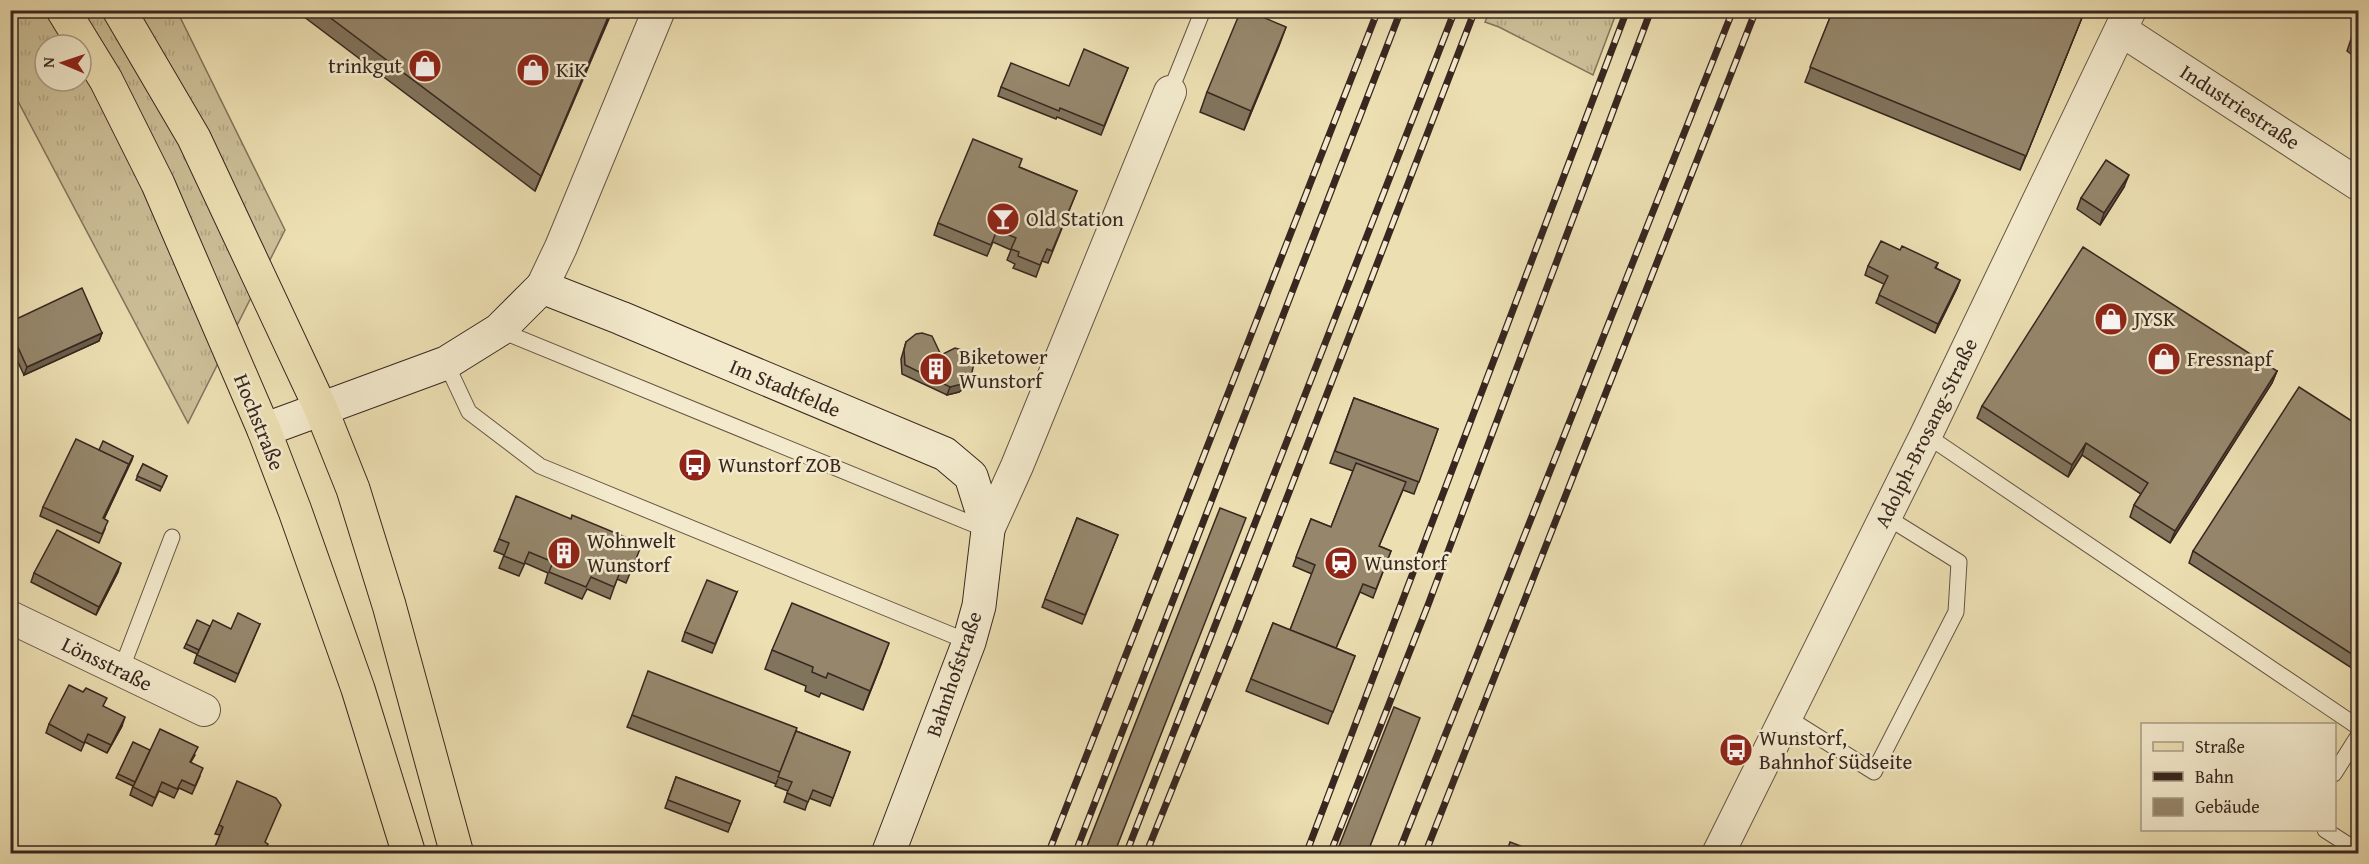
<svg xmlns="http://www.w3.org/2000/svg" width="2369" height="864" viewBox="0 0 2369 864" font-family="'Gentium Book Plus',serif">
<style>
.grass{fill:url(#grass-tufts);stroke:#82745c;stroke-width:1.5;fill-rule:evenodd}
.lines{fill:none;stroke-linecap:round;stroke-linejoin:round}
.lane-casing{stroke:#655544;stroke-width:17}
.street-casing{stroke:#655544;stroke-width:34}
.secondary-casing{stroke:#382720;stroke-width:35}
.primary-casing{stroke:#382720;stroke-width:35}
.lane{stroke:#f3eacd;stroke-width:15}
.street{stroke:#f3eacd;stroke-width:32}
.secondary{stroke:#f3eacd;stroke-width:33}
.primary{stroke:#ecdfb2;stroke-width:33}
.rail-casing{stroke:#382720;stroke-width:7}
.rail{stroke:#f3eacd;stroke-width:4.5;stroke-dasharray:14;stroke-linecap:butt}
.wall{fill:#81745d;stroke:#382720;stroke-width:1.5}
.shaded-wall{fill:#695e4c;stroke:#382720;stroke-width:1.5}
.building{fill:#96876c;stroke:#382720;stroke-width:1.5}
.labels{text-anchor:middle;stroke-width:5;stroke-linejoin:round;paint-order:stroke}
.poi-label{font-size:21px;fill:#382720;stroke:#f3eacd;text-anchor:start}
.street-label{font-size:21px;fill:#382720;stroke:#f3eacd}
</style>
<defs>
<pattern id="grass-tufts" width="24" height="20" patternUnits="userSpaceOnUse" patternTransform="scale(1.5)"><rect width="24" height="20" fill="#cdc099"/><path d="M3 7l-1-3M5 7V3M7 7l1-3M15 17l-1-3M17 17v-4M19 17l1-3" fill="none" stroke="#b1a584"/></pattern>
</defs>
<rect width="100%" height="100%" fill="#ecdfb2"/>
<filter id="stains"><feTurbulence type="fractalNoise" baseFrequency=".00333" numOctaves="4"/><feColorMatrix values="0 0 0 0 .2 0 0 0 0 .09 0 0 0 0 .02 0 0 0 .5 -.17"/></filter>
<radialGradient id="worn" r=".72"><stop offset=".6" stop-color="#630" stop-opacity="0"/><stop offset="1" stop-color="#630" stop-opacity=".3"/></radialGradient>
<g class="grass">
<polygon points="1490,10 1617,10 1617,11 1593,75 1499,27 1485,22"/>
<path d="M10 11H177L285 230 188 423 11 88ZM45 45H81V81H45Z"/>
</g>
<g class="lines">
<defs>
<g id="lane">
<polyline points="1170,92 1203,10"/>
<polyline points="499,330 985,529"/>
<polyline points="446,363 469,412 540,466 969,642"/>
<polyline points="1926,435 2358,727"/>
<polyline points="121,670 172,537"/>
<polyline points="1785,716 1874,772 1956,612 1959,562 1885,516"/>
<polyline points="2334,774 2358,736"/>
<polyline points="2325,830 2358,851"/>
</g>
<g id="street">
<polyline points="2121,30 2358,184"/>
<polyline points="542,287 561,247 659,10"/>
<polyline points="988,530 1017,466 1170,92"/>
<polyline points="10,617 204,710"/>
<polyline points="1718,854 1926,435 2130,10"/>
</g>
<polyline id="secondary" points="264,430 446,363 499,330 542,287 621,318 945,454 971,476 988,530 979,606 969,642 888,854"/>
<g id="primary">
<polyline points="63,10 106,80 158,184 264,430 295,511 358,689 409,854"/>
<polyline points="119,10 194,138 321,409 353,489 389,605 457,854"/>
</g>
</defs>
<use href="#lane" class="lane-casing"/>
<use href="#street" class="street-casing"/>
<use href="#secondary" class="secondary-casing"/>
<use href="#primary" class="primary-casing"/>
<use href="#lane" class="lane"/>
<use href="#street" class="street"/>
<use href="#secondary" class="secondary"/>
<use href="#primary" class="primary"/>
<defs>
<g id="rail">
<polyline points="1048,854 1378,10"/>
<polyline points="1075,854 1401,10"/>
<polyline points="1126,854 1455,10"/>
<polyline points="1146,854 1234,635 1475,10"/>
<polyline points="1306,854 1627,10"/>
<polyline points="1330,854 1428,605 1651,10"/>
<polyline points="1398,854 1733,10"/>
<polyline points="1425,854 1756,10"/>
</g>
</defs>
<use href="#rail" class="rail-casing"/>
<use href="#rail" class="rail"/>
</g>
<g class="wall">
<polygon points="295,10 612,10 535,191"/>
<polygon points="1833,10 2085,10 2020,170 1805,82"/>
<polygon points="2358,26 2358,59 2347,51 2352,36"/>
<polygon points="1286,27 1244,130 1200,112 1207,92"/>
<polygon points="1128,68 1101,135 1057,117 1056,119 998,96 1001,87 1069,86"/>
<polygon points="1019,167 1077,191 1048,263 1042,261 1036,277 1013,268 1015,264 1007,260 1011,250 993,242 987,256 934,235 938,223"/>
<polygon points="2124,187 2100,225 2077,209 2081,198"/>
<polygon points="1900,250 1938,263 1936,268 1960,280 1957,288 1935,333 1876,303 1884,284 1865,275 1868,266"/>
<polygon points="10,322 102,333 99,341 24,375 10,345"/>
<polygon points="906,342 941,355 968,385 959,392 947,395 902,374 901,359"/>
<polygon points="2277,371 2272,383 2170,543 2130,517 2134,505 2141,494 2082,455 2068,477 1977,418 1982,406"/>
<polygon points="1354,398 1438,429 1414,494 1403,490 1379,546 1391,551 1373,598 1360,592 1336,648 1355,656 1328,724 1246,691 1273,623 1290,630 1312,574 1293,566 1311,519 1331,527 1353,471 1330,463"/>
<polygon points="2358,425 2358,672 2189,563 2193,551"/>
<polygon points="99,450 133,456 104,519 105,529 99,543 40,516 43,507"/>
<polygon points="143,464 167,476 160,491 136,480"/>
<polygon points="1077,518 1118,535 1082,624 1042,607"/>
<polygon points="499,539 637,556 626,583 617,579 610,599 587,589 582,599 545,583 548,573 525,563 519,576 499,568 504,555 494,551"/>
<polygon points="118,572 96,615 31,582 34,573"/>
<polygon points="737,592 712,653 682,641 685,632"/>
<polygon points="260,624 235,682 194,663 197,654 184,648 186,644 210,626 231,629"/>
<polygon points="772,650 882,662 863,710 821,693 819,697 805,691 806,686 765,669"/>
<polygon points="104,707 122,726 107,753 85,742 81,751 46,733 49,724"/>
<polygon points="632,715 796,731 850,752 830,806 809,798 805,810 784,802 788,791 775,786 778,779 776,784 627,727"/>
<polygon points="150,750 195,755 191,762 200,776 192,794 179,788 174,798 159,791 152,806 130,795 133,786 116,778 118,774"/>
<polygon points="676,777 740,801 728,832 665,808"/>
<polygon points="276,798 220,835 215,834 219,825"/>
</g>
<g class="shaded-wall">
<polygon points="612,10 609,19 535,191 541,176"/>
<polygon points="2085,10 2020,170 2026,156"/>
<polygon points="1286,27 1279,46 1244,130 1251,111"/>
<polygon points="2129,175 2124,187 2100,225 2104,213"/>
<polygon points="1960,280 1957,288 1935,333 1938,324"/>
<polygon points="102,333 99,341 24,375 27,367"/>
<polygon points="2277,371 2272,383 2170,543 2175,531"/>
<polygon points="971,377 968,385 959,392 947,395 950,387"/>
<polygon points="2086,443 2082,455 2068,477 2072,465"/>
<polygon points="133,456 132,460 100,527 103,518"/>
<polygon points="121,563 118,572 96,615 99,607"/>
<polygon points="889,643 882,662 863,710 870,691"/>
<polygon points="125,717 122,726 107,753"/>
</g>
<g class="building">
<polygon points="320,10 611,10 541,176"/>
<polygon points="1241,10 1246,10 1286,27 1251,111 1207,92"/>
<polygon points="1833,10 2085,10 2026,156 1810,67"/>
<polygon points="2358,26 2358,40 2352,36"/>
<polygon points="1084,49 1128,68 1104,126 1060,108 1059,111 1001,87 1011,63 1069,86"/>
<polygon points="973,139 1022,159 1019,167 1077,191 1052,251 1047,249 1040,265 1018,256 1019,252 1011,249 1016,238 997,230 991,245 938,223"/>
<polygon points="2106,160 2129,175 2104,213 2081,198"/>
<polygon points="1881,241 1900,250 1902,246 1938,263 1935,268 1960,280 1938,324 1879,295 1888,276 1868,266"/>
<polygon points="2083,247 2277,371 2175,531 2134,505 2148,483 2086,443 2072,465 1982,406"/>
<polygon points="82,288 102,333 27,367 10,330 10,322"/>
<polygon points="922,333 932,336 941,355 955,348 969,352 974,363 971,377 962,384 950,387 905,365 904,350 906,342 916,334"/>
<polygon points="2299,387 2358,425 2358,658 2193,551"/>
<polygon points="1354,398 1438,429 1419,482 1335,451"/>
<polygon points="76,439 129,464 103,518 108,521 102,534 43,507"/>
<polygon points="103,441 133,456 127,468 129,464 99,450"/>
<polygon points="1356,463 1406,482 1379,546 1391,551 1376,589 1363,584 1336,648 1290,630 1315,565 1296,557 1311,519 1331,527"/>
<polygon points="143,464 167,476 162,487 137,476"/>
<polygon points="516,496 571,519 572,515 642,544 631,571 622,567 614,587 591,577 586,587 549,572 553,562 529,552 524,564 504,556 509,543 499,539"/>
<polygon points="1220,508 1246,518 1114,854 1084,854"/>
<polygon points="1077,518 1118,535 1085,615 1045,599"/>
<polygon points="57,530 121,563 99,607 34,573"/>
<polygon points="707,580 737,592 715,644 685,632"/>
<polygon points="792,603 889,643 870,691 828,673 826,678 812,672 813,667 772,650"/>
<polygon points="238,613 260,624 238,674 197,655 213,620 231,629"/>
<polygon points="197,620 210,626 199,650 186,644"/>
<polygon points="1273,623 1355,656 1333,712 1251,679"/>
<polygon points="648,671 797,728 780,772 632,715"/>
<polygon points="69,685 83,692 86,688 107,698 103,706 125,717 111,745 88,734 84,743 49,724"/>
<polygon points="1394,707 1420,718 1367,854 1336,854"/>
<polygon points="160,729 198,747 190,762 203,768 195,786 182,780 177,789 162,782 155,798 133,787"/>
<polygon points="796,731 850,752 833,798 813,790 808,802 787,793 792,782 778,777"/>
<polygon points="133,742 150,750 135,782 118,774"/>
<polygon points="676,777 740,801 731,824 668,800"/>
<polygon points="237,781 276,798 281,805 265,842 268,844 264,854 212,854 223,827 219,825"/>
<polygon points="1510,842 1542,854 1506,854"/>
</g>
<defs>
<symbol id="shop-disc" viewBox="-11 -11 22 22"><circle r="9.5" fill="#8f2418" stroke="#f3eacd"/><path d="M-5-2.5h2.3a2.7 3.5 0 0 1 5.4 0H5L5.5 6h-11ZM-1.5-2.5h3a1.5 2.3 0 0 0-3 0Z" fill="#fff"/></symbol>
<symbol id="bar-disc" viewBox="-11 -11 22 22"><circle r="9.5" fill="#8f2418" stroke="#f3eacd"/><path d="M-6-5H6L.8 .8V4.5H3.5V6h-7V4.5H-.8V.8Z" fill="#fff"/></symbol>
<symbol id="building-disc" viewBox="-11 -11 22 22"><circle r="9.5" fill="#8f2418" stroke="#f3eacd"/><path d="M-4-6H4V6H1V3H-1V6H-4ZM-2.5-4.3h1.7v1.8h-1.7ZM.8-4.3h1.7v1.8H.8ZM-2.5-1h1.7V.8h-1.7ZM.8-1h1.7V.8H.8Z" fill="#fff"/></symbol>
<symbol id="bus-disc" viewBox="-11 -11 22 22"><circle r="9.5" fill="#8f2418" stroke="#f3eacd"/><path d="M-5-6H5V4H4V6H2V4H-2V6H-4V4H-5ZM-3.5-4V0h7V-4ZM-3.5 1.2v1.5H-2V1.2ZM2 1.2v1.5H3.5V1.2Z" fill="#fff"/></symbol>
<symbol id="station-disc" viewBox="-11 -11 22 22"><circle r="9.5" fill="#8f2418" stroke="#f3eacd"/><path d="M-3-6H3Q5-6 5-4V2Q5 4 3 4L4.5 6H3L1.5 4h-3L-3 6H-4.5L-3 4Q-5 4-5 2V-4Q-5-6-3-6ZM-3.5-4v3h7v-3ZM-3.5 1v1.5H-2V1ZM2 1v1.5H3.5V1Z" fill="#fff"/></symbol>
</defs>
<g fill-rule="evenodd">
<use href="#shop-disc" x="406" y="47" width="38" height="38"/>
<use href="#shop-disc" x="514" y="51" width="38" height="38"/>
<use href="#bar-disc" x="984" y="200" width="38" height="38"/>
<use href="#shop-disc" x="2092" y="300" width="38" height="38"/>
<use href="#shop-disc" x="2145" y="340" width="38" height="38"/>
<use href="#building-disc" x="917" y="350" width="38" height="38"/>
<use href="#bus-disc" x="676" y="446" width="38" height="38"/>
<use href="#building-disc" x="545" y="534" width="38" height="38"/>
<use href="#station-disc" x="1322" y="544" width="38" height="38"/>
<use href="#bus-disc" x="1717" y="731" width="38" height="38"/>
</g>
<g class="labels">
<g class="poi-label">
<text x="402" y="73" text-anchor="end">trinkgut</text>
<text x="556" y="77">KiK</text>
<text x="1026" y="226">Old Station</text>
<text x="2134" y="326">JYSK</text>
<text x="959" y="364">Biketower<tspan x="959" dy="24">Wunstorf</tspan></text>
<text x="2187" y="366">Fressnapf</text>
<text x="718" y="472">Wunstorf ZOB</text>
<text x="587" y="548">Wohnwelt<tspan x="587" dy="24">Wunstorf</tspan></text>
<text x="1364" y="570">Wunstorf</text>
<text x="1759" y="745">Wunstorf,<tspan x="1759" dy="24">Bahnhof Südseite</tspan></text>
</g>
<g class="street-label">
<text transform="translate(2240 107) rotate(33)" y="7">Industriestraße</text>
<text transform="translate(785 388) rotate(23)" y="7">Im Stadtfelde</text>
<text transform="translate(259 422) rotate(68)" y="7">Hochstraße</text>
<text transform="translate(1926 433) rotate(-64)" y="7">Adolph-Brosang-Straße</text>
<text transform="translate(107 664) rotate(26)" y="7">Lönsstraße</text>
<text transform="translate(954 674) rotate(-71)" y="7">Bahnhofstraße</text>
</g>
</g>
<rect width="2369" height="864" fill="none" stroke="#ecdfb2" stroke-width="36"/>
<rect x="12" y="12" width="2345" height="840" fill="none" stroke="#382720" stroke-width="3"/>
<rect x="18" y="18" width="2333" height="828" fill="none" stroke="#382720" stroke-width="1.5"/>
<rect x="2141" y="723" width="195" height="108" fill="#f3eacd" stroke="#a89c88" stroke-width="1.5"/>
<rect x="2153" y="742" width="30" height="9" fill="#ecdfb2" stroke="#a89c88" stroke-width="1.5"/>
<text x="2195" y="753" font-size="18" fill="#382720">Straße</text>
<rect x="2153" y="772" width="30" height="9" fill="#382720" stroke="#a89c88" stroke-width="1.5"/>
<text x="2195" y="783" font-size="18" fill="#382720">Bahn</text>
<rect x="2153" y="798" width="30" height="18" fill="#96876c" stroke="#a89c88" stroke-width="1.5"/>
<text x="2195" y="813" font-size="18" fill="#382720">Gebäude</text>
<g transform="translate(63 63) rotate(272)"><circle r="28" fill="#f3eacd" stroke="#a89c88" stroke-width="1.5"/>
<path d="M0-4.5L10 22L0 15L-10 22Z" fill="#8f2418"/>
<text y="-9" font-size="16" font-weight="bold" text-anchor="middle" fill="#382720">N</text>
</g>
<rect width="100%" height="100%" filter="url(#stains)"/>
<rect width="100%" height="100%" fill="url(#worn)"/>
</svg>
